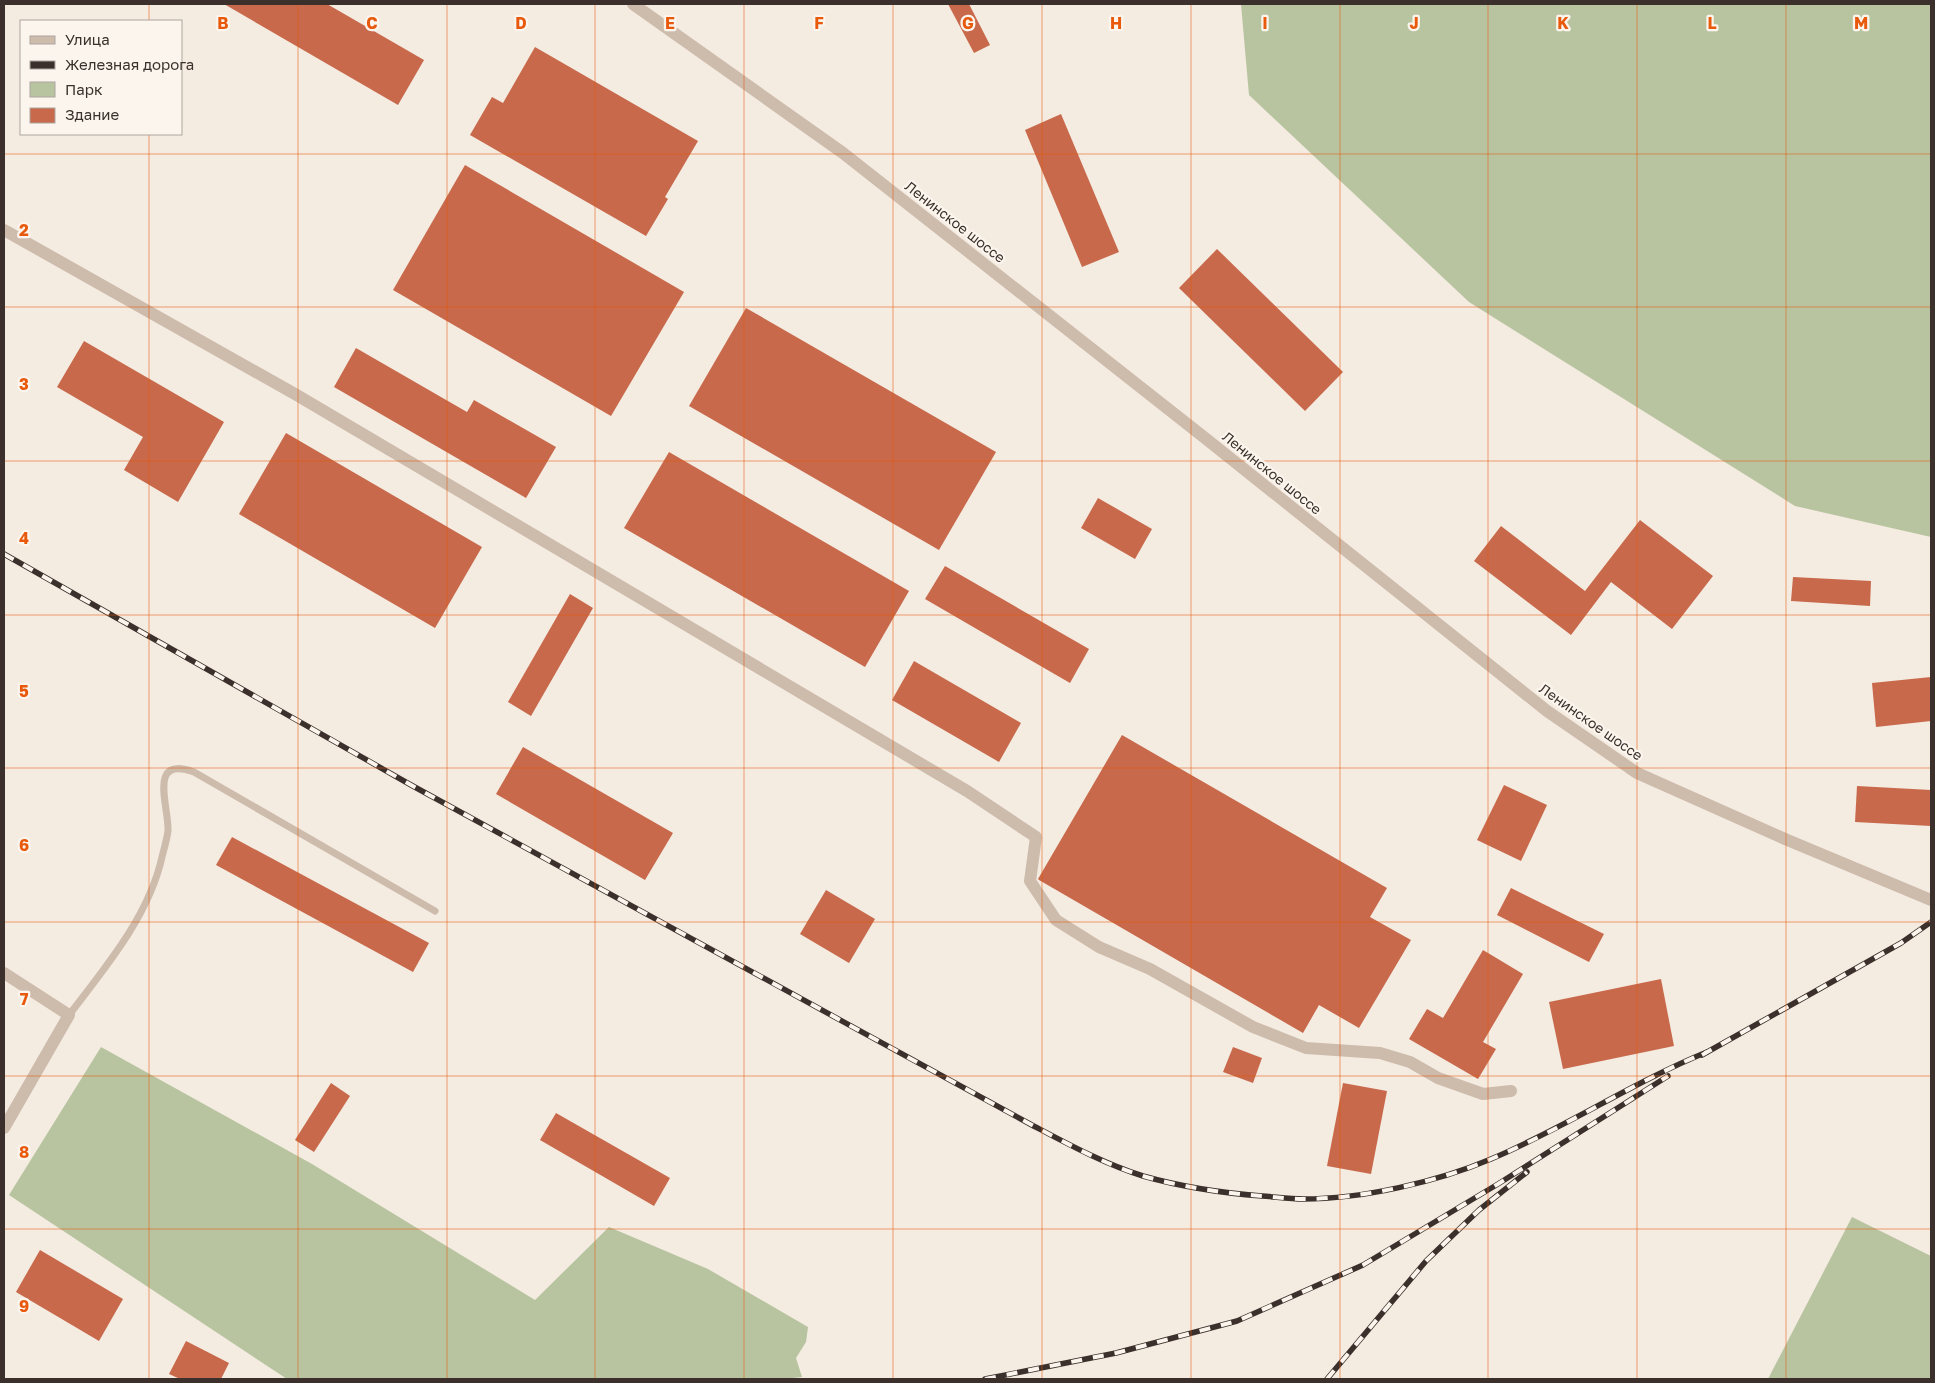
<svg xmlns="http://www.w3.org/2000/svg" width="1935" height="1383" viewBox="0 0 1935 1383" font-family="'Golos Text',sans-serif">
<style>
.green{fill:#b8c4a0}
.building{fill:#c8694b}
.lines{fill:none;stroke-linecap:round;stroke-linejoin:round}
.service{stroke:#cdbbac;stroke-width:7}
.minor{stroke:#cdbbac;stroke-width:12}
.tertiary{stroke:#cdbbac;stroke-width:12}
.rail-casing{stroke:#3b302b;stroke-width:5.5}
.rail{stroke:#fbf5ee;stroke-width:4;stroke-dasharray:11;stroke-linecap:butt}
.grid{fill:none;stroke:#e8590c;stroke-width:1;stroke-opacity:0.55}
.labels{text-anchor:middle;stroke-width:4.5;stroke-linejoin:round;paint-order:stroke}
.street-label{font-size:14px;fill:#3b302b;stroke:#fbf5ee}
.grid-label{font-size:16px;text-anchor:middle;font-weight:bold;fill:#e8590c;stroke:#fbf5ee;stroke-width:4.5;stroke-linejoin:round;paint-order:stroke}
</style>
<rect width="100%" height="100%" fill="#f4ebe1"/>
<g class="green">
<polygon points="1241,4 1931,4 1931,537 1795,506 1469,302 1249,95"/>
<polygon points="101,1047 312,1164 535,1300 609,1227 708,1269 808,1327 806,1342 796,1358 802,1377 784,1379 287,1379 9,1195"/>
<polygon points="1852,1217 1931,1256 1931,1379 1768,1379"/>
</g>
<g class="building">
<polygon points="224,4 327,4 424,60 398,105"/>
<polygon points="948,4 969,4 990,45 974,53"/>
<polygon points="535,47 698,141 665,197 668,199 646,236 470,135 492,97 503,103"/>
<polygon points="1061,114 1119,252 1082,267 1025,130"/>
<polygon points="465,165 684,292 611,416 393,290"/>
<polygon points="1217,249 1343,372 1305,411 1179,288"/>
<polygon points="746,308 996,452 939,550 689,406"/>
<polygon points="84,341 224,422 178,502 124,470 143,437 57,387"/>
<polygon points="356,348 467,412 474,400 556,447 526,498 334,387"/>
<polygon points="286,433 482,547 435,628 239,514"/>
<polygon points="669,452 909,591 865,667 624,528"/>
<polygon points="1098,498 1152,529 1135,559 1081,528"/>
<polygon points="1640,520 1713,576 1672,629 1611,582 1571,635 1474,561 1501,526 1585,591"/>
<polygon points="945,566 1089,649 1070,683 925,599"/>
<polygon points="1793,577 1871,581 1870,606 1791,601"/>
<polygon points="570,594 593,608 531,716 508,702"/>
<polygon points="914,661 1021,723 999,762 892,700"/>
<polygon points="1931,677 1931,721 1876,727 1872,683"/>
<polygon points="1122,735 1387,888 1370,917 1411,940 1359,1028 1319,1005 1303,1033 1039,880 1038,879"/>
<polygon points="523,747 673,833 645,880 496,794"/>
<polygon points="1504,785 1547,805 1521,861 1477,840"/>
<polygon points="1857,786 1931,790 1931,826 1855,822"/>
<polygon points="232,837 429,943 413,972 216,865"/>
<polygon points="1511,888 1604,934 1589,962 1497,915"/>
<polygon points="826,890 875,919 849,963 800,934"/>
<polygon points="1483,950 1523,974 1483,1042 1496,1049 1478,1079 1409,1039 1427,1009 1443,1018"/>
<polygon points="1661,979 1674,1046 1563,1069 1549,1002"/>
<polygon points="1233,1047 1262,1058 1253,1083 1223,1072"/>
<polygon points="331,1083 350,1096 314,1152 295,1140"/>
<polygon points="1343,1083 1387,1091 1371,1174 1327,1166"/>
<polygon points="556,1113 670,1178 654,1206 540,1140"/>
<polygon points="40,1250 123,1299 99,1341 16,1292"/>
<polygon points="186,1341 229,1363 221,1379 180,1379 169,1374"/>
</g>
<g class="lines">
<path class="service" d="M69 1015C105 968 149 916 162 857 164 849 167 839 168 831 169 806 147 755 194 772L435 911"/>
<polyline class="minor" points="4,230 295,394 967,791 1036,837 1030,881 1056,920 1099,947 1150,969 1253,1027 1306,1048 1380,1053 1410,1062 1438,1078 1483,1094 1511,1091"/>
<g class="tertiary">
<polyline points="633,4 843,153 1205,438 1547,711 1637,773 1785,839 1931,900"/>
<polyline points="4,973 69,1015 4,1128"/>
</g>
<defs>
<g id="rail">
<path d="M4 554 411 785 1030 1124C1066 1143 1104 1164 1143 1176 1182 1187 1222 1193 1262 1196 1276 1197 1290 1199 1303 1199 1362 1199 1437 1182 1491 1159 1565 1128 1633 1082 1707 1052"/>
<polyline points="1702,1055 1901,943 1931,922"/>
<polyline points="985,1379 1116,1353 1237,1321 1363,1265 1498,1184 1668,1076"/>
<polyline points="1327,1379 1426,1261 1479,1210 1527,1172"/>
</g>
</defs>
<use href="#rail" class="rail-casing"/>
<use href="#rail" class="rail"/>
</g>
<path class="grid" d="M149 4V21M298 4V1379M447 4V1379M595 4V1379M744 4V1379M893 4V1379M1042 4V1379M1191 4V1379M1340 4V1379M1488 4V1379M1637 4V1379M1786 4V1379M149 134V1379M4 154H1931M4 307H1931M4 461H1931M4 615H1931M4 768H1931M4 922H1931M4 1076H1931M4 1229H1931"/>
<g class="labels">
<g class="street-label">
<text transform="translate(955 222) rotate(38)" y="5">Ленинское шоссе</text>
<text transform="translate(1272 473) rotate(39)" y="5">Ленинское шоссе</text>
<text transform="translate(1591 722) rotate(35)" y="5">Ленинское шоссе</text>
</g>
</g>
<g class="grid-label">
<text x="223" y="29">B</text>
<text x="372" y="29">C</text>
<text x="521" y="29">D</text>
<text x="670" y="29">E</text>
<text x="819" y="29">F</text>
<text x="968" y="29">G</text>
<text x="1116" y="29">H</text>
<text x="1265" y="29">I</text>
<text x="1414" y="29">J</text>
<text x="1563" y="29">K</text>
<text x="1712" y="29">L</text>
<text x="1861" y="29">M</text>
<text x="24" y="236">2</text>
<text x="24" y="390">3</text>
<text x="24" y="544">4</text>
<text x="24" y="697">5</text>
<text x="24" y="851">6</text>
<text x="24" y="1005">7</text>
<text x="24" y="1158">8</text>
<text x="24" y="1312">9</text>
</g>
<rect width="1935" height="1383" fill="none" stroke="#3b302b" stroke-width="10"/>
<rect x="20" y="20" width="162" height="115" fill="#fbf5ee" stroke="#aea6a0"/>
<rect x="30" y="36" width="25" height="8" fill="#cdbbac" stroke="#aea6a0"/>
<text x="65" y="45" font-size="15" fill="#3b302b">Улица</text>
<rect x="30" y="61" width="25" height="8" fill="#3b302b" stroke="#aea6a0"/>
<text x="65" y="70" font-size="15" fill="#3b302b">Железная дорога</text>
<rect x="30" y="82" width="25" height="15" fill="#b8c4a0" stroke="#aea6a0"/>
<text x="65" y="95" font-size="15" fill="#3b302b">Парк</text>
<rect x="30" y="108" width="25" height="15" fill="#c8694b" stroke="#aea6a0"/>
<text x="65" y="120" font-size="15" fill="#3b302b">Здание</text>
</svg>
